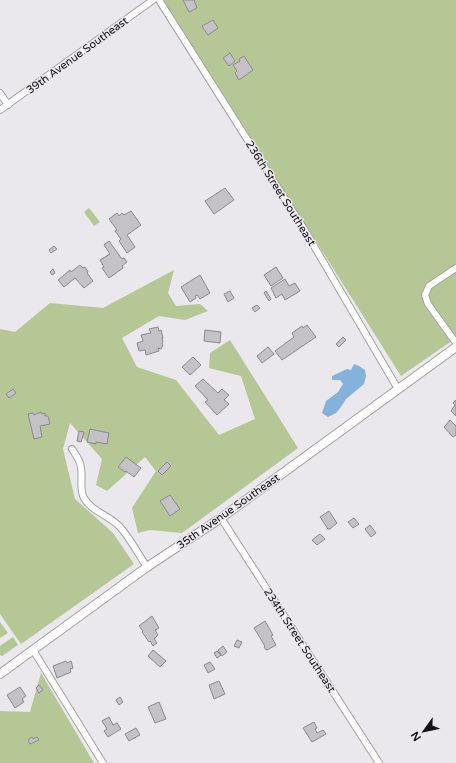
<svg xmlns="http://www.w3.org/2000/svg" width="456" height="763" viewBox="0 0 456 763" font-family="'Varela Round',sans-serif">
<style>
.green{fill:#b4c794}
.water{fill:#85b2da}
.building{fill:#c4c2c7;stroke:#8b898e}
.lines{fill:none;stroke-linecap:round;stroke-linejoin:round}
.minor-casing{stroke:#a4a2a7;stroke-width:8}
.tertiary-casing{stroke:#a4a2a7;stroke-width:10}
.minor{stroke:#fff;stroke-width:6}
.tertiary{stroke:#fff;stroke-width:8}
.labels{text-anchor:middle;stroke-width:3;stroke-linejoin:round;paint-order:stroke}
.street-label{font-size:11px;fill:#121113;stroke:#eae7ed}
</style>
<rect width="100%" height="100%" fill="#eae7ed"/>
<g class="green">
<polygon points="159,0 456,0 456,338 401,376 307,227 304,229"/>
<polygon points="89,208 100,222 94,226 84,212"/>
<polygon points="174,270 168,293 176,306 200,304 208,311 185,320 159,316 122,338 137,367 176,380 219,435 255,419 241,376 209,368 210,353 230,340 298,448 182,533 150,530 138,533 132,508 156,471 145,457 107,491 96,485 102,459 70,423 63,449 75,499 113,533 134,564 21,644 0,614 0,329 15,332 50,303 103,308"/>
<polygon points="0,622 8,633 0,638"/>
<polygon points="13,637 18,645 2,656 0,655 0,646"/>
<polygon points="41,673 94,763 0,763 0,711 30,712"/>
</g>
<polygon class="water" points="354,364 359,366 365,370 366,376 364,384 346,399 341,407 336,413 328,417 322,413 326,401 338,392 343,384 340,380 332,380 332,376 347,369 351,370"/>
<g class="building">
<polygon points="183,0 194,0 197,8 189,12"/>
<polygon points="213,20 218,28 208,35 202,26"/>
<polygon points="230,53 235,61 229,66 223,58"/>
<polygon points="244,56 253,70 239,80 235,73 237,71 233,65 240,61 239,59"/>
<polygon points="225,188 234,200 214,214 205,201"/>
<polygon points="131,211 141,225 127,235 135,247 127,253 119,241 121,239 115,231 117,230 109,219 117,213 119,216 122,213 124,215"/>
<polygon points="109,241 122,259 124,258 127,262 122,266 123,268 109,278 102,268 104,267 100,260 110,254 104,245"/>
<polygon points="54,246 57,249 51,253 49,250"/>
<polygon points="80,265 83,268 85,267 88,272 87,273 93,281 84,288 75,278 64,287 58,280 70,270 71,272"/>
<polygon points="276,267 283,278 271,286 264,275"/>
<polygon points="53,269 55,273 52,275 50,272"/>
<polygon points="200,275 210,293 200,299 197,295 195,296 196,298 190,302 181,287"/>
<polygon points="285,279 289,286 295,283 300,291 285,300 282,294 276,298 271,288"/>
<polygon points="230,291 234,298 228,302 224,294"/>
<polygon points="266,291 271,299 269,301 264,293"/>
<polygon points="257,305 260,308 255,312 252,308"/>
<polygon points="307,325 316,337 282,360 275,351 294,337 292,333 302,326 303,328"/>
<polygon points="158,327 159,331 161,330 163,338 162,338 163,342 162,343 163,345 161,349 158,348 159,351 146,355 145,350 139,351 137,343 143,341 141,335 151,333 149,329"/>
<polygon points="205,330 221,332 220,343 204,341"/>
<polygon points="343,337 346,340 339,347 336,344"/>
<polygon points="268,347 274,354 262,363 257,356"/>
<polygon points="193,357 201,365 190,375 182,367"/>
<polygon points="203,379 218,393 222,389 229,395 224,400 229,404 217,415 205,402 208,400 195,386"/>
<polygon points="13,389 16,393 9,398 6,394"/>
<polygon points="456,400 456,416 451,411 455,405 453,403"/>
<polygon points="41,412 42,414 45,413 45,416 48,416 50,424 40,426 42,437 34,439 28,414 33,413 34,415"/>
<polygon points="450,420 456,426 456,435 453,437 444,427"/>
<polygon points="90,429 109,433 107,444 96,442 96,444 87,442"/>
<polygon points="79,431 84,432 81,442 77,441"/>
<polygon points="126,457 141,468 134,477 126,471 125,472 118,467"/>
<polygon points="167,462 171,466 162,475 158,471"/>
<polygon points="170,495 180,509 170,516 160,501"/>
<polygon points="329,511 337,523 330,529 328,529 320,517"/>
<polygon points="354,518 359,524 353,528 348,522"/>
<polygon points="370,525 376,533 371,537 365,529"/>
<polygon points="320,534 325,539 317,545 312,540"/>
<polygon points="152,616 159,628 155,630 158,635 154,639 157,643 153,646 150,641 149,642 142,632 143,631 139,626"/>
<polygon points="265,621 273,635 271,636 276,645 267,650 266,650 264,647 265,646 254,628"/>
<polygon points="237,640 242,642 239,648 234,646"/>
<polygon points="223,646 227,652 222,656 218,650"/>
<polygon points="153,650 166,661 160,667 148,656"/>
<polygon points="217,651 221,655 217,658 214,653"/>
<polygon points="66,661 67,663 71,661 73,668 70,669 71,672 57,678 53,666"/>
<polygon points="210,662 215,669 208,673 204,665"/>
<polygon points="219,681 225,694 214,699 209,685"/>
<polygon points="39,685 43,690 39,693 36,688"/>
<polygon points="20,687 26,696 22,699 24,702 15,708 7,695"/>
<polygon points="120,697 123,702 119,705 116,700"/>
<polygon points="159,702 166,719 155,723 148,707"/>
<polygon points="109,717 113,725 117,723 121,729 108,737 104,731 107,729 102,721"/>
<polygon points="314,722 317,728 315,729 317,733 323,730 326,734 312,742 303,728"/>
<polygon points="136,728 140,735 129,741 125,734"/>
<polygon points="32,737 33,739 37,737 39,740 30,744 28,740"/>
</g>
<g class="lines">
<defs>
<g id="minor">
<polyline points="159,0 304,229 398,389"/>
<polyline points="0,93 8,105"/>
<polyline points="0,110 153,0"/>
<polyline points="456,268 429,286 425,295 428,304 456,343"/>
<path d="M72 449C75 454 81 461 81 468 83 478 79 489 84 498 92 512 109 515 120 527 130 538 138 554 147 567"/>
<polyline points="221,518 379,763"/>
<polyline points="33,650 103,763"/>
</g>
<polyline id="tertiary" points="0,674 147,567 221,518 456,347"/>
</defs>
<use href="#minor" class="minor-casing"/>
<use href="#tertiary" class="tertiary-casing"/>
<use href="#minor" class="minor"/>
<use href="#tertiary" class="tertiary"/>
</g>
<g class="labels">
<g class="street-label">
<text transform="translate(77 55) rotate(-36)" y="4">39th Avenue Southeast</text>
<text transform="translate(281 193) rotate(58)" y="4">236th Street Southeast</text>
<text transform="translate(228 511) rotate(-35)" y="4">35th Avenue Southeast</text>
<text transform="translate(300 640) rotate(57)" y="4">234th Street Southeast</text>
</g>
</g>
<g transform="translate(424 731) rotate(237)" stroke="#eae7ed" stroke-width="3" paint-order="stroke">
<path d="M0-3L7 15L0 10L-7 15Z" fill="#121113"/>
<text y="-6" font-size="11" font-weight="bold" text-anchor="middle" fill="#121113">N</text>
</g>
</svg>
